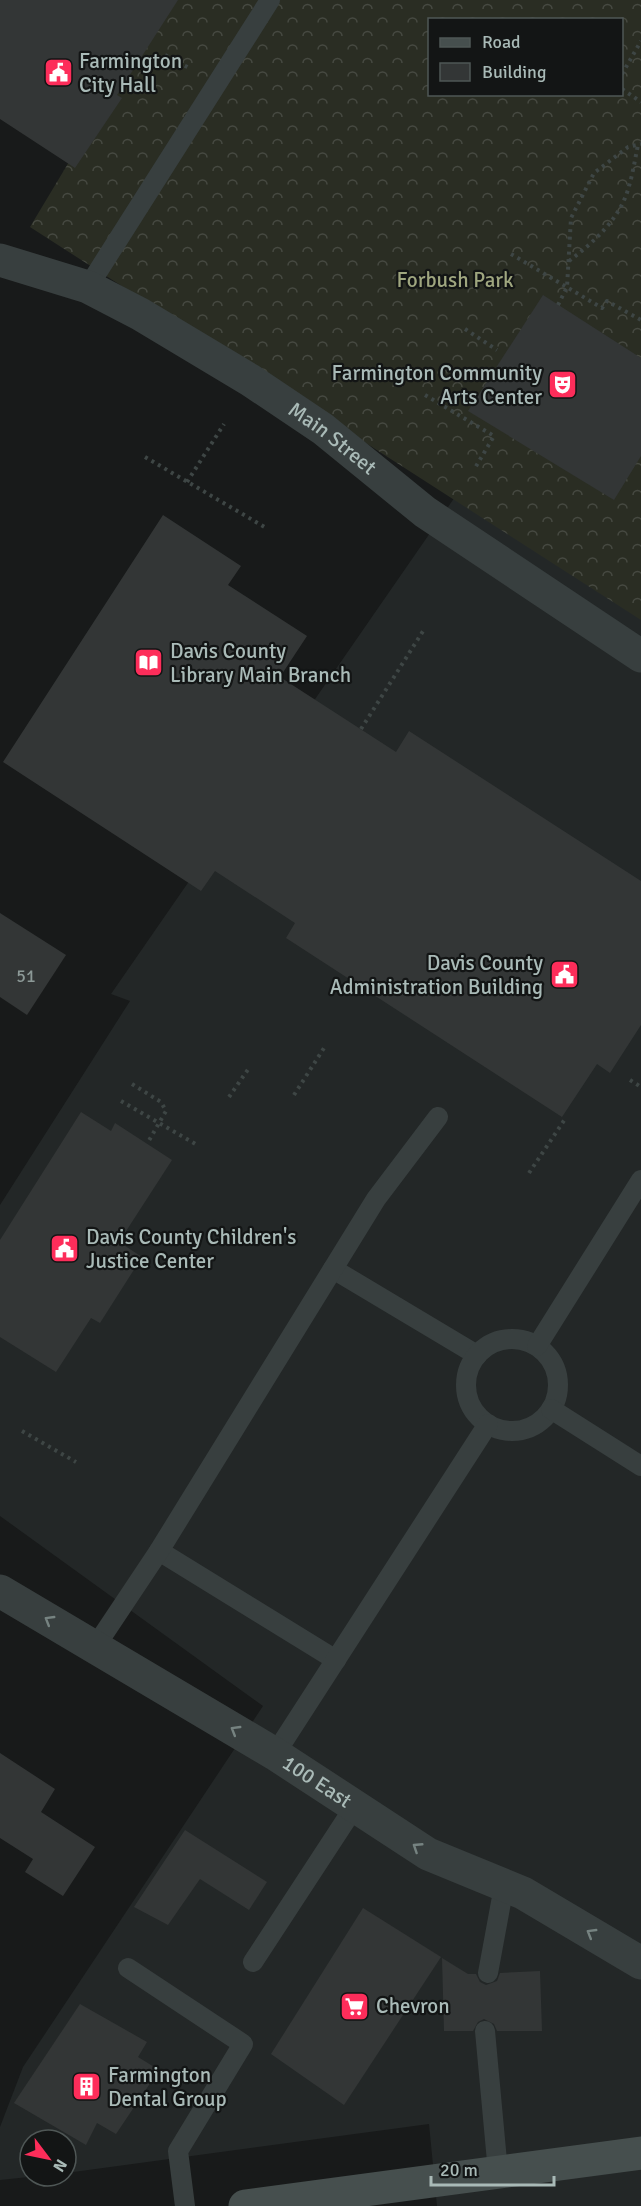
<svg xmlns="http://www.w3.org/2000/svg" width="641" height="2206" viewBox="0 0 641 2206" font-family="Signika,sans-serif">
<style>
.built{fill:#232727}
.forest{fill:url(#forest-crowns);fill-rule:evenodd}
.building{fill:#333636}
.lines{fill:none;stroke-linecap:round;stroke-linejoin:round}
.path{stroke:#3e4645;stroke-width:4;stroke-dasharray:3 4.5;stroke-linecap:butt}
.lane{stroke:#383f3f;stroke-width:20}
.street{stroke:#383f3f;stroke-width:33}
.secondary{stroke:#464f4e;stroke-width:33}
.oneway{stroke:#768381}
.labels{text-anchor:middle;stroke-width:4.5;stroke-linejoin:round;paint-order:stroke}
.number-label{font-size:18px;fill:#8c9997}
.poi-label{font-size:21px;fill:#a9bab7;stroke:#131515;text-anchor:start}
.park-label{font-size:21px;fill:#9fa67f;stroke:#131515}
.street-label{font-size:21px;fill:#a9bab7;stroke:#131515}
</style>
<defs>
<pattern id="forest-crowns" width="20" height="18" patternUnits="userSpaceOnUse" patternTransform="scale(1.5)"><rect width="20" height="18" fill="#2a2d23"/><path d="M2 6a3 3 0 1 1 6 0M12 15a3 3 0 1 1 6 0" fill="none" stroke="#464941"/></pattern>
</defs>
<rect width="100%" height="100%" fill="#181a1a"/>
<polygon class="built" points="475,468 641,592 641,2206 437,2206 429,2124 66,2173 66,2140 30,2140 30,2176 38,2176 0,2180 0,2127 23,2067 263,1706 0,1516 0,1205 130,1001 111,994"/>
<path class="forest" d="M166 0H641V620L30 227ZM430 20H622V94H430Z"/>
<g class="building">
<polygon points="0,0 178,0 117,95 122,98 75,168 0,119"/>
<polygon points="543,295 641,358 641,456 614,500 468,411"/>
<polygon points="163,515 241,566 228,585 307,636 280,677 396,752 409,731 641,881 641,1025 610,1073 597,1064 562,1117 286,938 295,923 215,871 201,891 3,762"/>
<polygon points="0,913 66,955 27,1015 0,997"/>
<polygon points="81,1112 111,1131 115,1123 172,1160 119,1242 142,1257 100,1323 91,1318 56,1372 0,1337 0,1240"/>
<polygon points="0,1753 55,1789 41,1812 95,1847 63,1896 25,1872 33,1859 0,1838"/>
<polygon points="185,1830 267,1882 249,1910 200,1879 168,1925 134,1907"/>
<polygon points="363,1908 441,1957 344,2105 271,2054"/>
<polygon points="442,1958 468,1974 476,1974 480,1982 486,1985 497,1981 500,1973 540,1971 542,2031 497,2031 494,2024 484,2019 478,2022 473,2031 444,2031"/>
<polygon points="80,2004 147,2042 138,2057 159,2070 116,2134 97,2123 86,2145 14,2103"/>
</g>
<g class="lines">
<g class="path">
<polyline points="165,55 191,69"/>
<polyline points="622,74 641,41"/>
<polyline points="622,89 641,102"/>
<polyline points="511,254 602,308 607,301 641,320"/>
<path d="M569 261C594 242 621 218 629 186 633 173 635 159 638 145"/>
<polyline points="558,305 567,287 571,218 594,173 628,147 641,144"/>
<polyline points="465,329 497,350"/>
<polyline points="425,395 494,436 475,468"/>
<polyline points="145,457 268,529"/>
<polyline points="187,482 224,424"/>
<polyline points="361,729 425,628"/>
<polyline points="630,1080 641,1087"/>
<polyline points="132,1084 161,1102 166,1111 147,1144"/>
<polyline points="294,1095 324,1048"/>
<polyline points="229,1097 249,1068"/>
<polyline points="121,1101 199,1146"/>
<polyline points="529,1173 565,1119"/>
<polyline points="22,1431 76,1462"/>
</g>
<g class="lane">
<polyline points="88,287 270,0"/>
<polyline points="333,1269 477,1355"/>
<circle cx="512" cy="1385" r="46"/>
<polyline points="537,1346 641,1180"/>
<polyline points="551,1409 641,1466"/>
<polyline points="159,1551 336,1660"/>
<polyline points="95,1647 159,1551 376,1199 438,1117"/>
<polyline points="275,1754 488,1424"/>
<polyline points="253,1962 355,1806"/>
<polyline points="128,1968 243,2044 178,2151 185,2206"/>
<polyline points="488,1973 504,1886"/>
<polyline points="485,2031 498,2172"/>
</g>
<g class="street">
<path id="s1" d="M0 260 88 287 140 314 250 380 323 429 425 512 641 656"/>
<path id="s2" d="M0 1591 275 1754 428 1854 523 1893 641 1963"/>
</g>
<polyline class="secondary" points="245,2206 641,2153"/>
</g>
<defs><path id="oneway-chevron" d="M-2-3.5L2.5 0L-2 3.5" fill="none" stroke-width="1.6" stroke-linecap="round" stroke-linejoin="round" transform="scale(1.5)"/></defs>
<g class="oneway">
<use href="#oneway-chevron" transform="translate(49 1620) rotate(-149)"/>
<use href="#oneway-chevron" transform="translate(235 1730) rotate(-149)"/>
<use href="#oneway-chevron" transform="translate(417 1847) rotate(-147)"/>
<use href="#oneway-chevron" transform="translate(591 1933) rotate(-149)"/>
</g>
<defs>
<symbol id="civic-square" viewBox="-11 -11 22 22"><rect x="-9" y="-9" width="18" height="18" rx="4" fill="#fd2d5a" stroke="#131515"/><path d="M-.6-6.5H3V-4.5H.6V-3L4-1V1h2V6H-6V1h2V-1L-.6-3ZM-1.2 2.5V6h2.4V2.5Z" fill="#fff"/></symbol>
<symbol id="theatre-square" viewBox="-11 -11 22 22"><rect x="-9" y="-9" width="18" height="18" rx="4" fill="#fd2d5a" stroke="#131515"/><path d="M-5-5.5Q0-4 5-5.5V0Q5 5 0 6Q-5 5-5 0ZM-3.3-2.5H-1v1.5H-3.3ZM1-2.5H3.3v1.5H1ZM-2.8 1Q0 5.5 2.8 1Z" fill="#fff"/></symbol>
<symbol id="library-square" viewBox="-11 -11 22 22"><rect x="-9" y="-9" width="18" height="18" rx="4" fill="#fd2d5a" stroke="#131515"/><path d="M-6-4Q-3-5.5-.7-3.5V5Q-3 3-6 4ZM6-4Q3-5.5 .7-3.5V5Q3 3 6 4Z" fill="#fff"/></symbol>
<symbol id="supermarket-square" viewBox="-11 -11 22 22"><rect x="-9" y="-9" width="18" height="18" rx="4" fill="#fd2d5a" stroke="#131515"/><path d="M-6-5.5h2.5l.6 2H6L4.5 2H-2.5L-4.4-4H-6ZM-1.5 3.2a1.3 1.3 0 1 0 .1 0ZM3 3.2a1.3 1.3 0 1 0 .1 0Z" fill="#fff"/></symbol>
<symbol id="building-square" viewBox="-11 -11 22 22"><rect x="-9" y="-9" width="18" height="18" rx="4" fill="#fd2d5a" stroke="#131515"/><path d="M-4-6H4V6H1V3H-1V6H-4ZM-2.5-4.3h1.7v1.8h-1.7ZM.8-4.3h1.7v1.8H.8ZM-2.5-1h1.7V.8h-1.7ZM.8-1h1.7V.8H.8Z" fill="#fff"/></symbol>
</defs>
<g fill-rule="evenodd">
<use href="#civic-square" x="42" y="56" width="33" height="33"/>
<use href="#theatre-square" x="546" y="368" width="33" height="33"/>
<use href="#library-square" x="132" y="646" width="33" height="33"/>
<use href="#civic-square" x="548" y="958" width="33" height="33"/>
<use href="#civic-square" x="48" y="1232" width="33" height="33"/>
<use href="#supermarket-square" x="338" y="1990" width="33" height="33"/>
<use href="#building-square" x="70" y="2070" width="33" height="33"/>
</g>
<g class="labels">
<g class="number-label">
<text x="26" y="982">51</text>
</g>
<g class="poi-label">
<text x="79" y="68">Farmington<tspan x="79" dy="24">City Hall</tspan></text>
<text x="542" y="380" text-anchor="end">Farmington Community<tspan x="542" dy="24">Arts Center</tspan></text>
<text x="170" y="658">Davis County<tspan x="170" dy="24">Library Main Branch</tspan></text>
<text x="543" y="970" text-anchor="end">Davis County<tspan x="543" dy="24">Administration Building</tspan></text>
<text x="86" y="1244">Davis County Children's<tspan x="86" dy="24">Justice Center</tspan></text>
<text x="376" y="2013">Chevron</text>
<text x="108" y="2082">Farmington<tspan x="108" dy="24">Dental Group</tspan></text>
</g>
<g class="park-label">
<text x="455" y="287">Forbush Park</text>
</g>
<g class="street-label">
<text dy="7" stroke="none"><textPath href="#s1" startOffset="380">Main Street</textPath></text>
<text dy="7" stroke="none"><textPath href="#s2" startOffset="370">100 East</textPath></text>
</g>
</g>
<rect x="428" y="18" width="195" height="78" fill="#131515" stroke="#4f5756" stroke-width="1.5"/>
<rect x="440" y="38" width="30" height="9" fill="#464f4e" stroke="#4f5756" stroke-width="1.5"/>
<text x="482" y="48" font-size="18" fill="#a9bab7">Road</text>
<rect x="440" y="63" width="30" height="18" fill="#333636" stroke="#4f5756" stroke-width="1.5"/>
<text x="482" y="78" font-size="18" fill="#a9bab7">Building</text>
<g transform="translate(48 2158) rotate(122)"><circle r="28" fill="#131515" stroke="#4f5756" stroke-width="1.5"/>
<path d="M0-4.5L10 22L0 15L-10 22Z" fill="#fd2d5a"/>
<text y="-9" font-size="16" font-weight="bold" text-anchor="middle" fill="#a9bab7">N</text>
</g>
<path d="M431 2176v9h123v-9" fill="none" stroke="#a9bab7" stroke-width="3"/>
<text x="440" y="2176" font-size="18" fill="#a9bab7" stroke="#131515" stroke-width="4.5" paint-order="stroke">20 m</text>
</svg>
